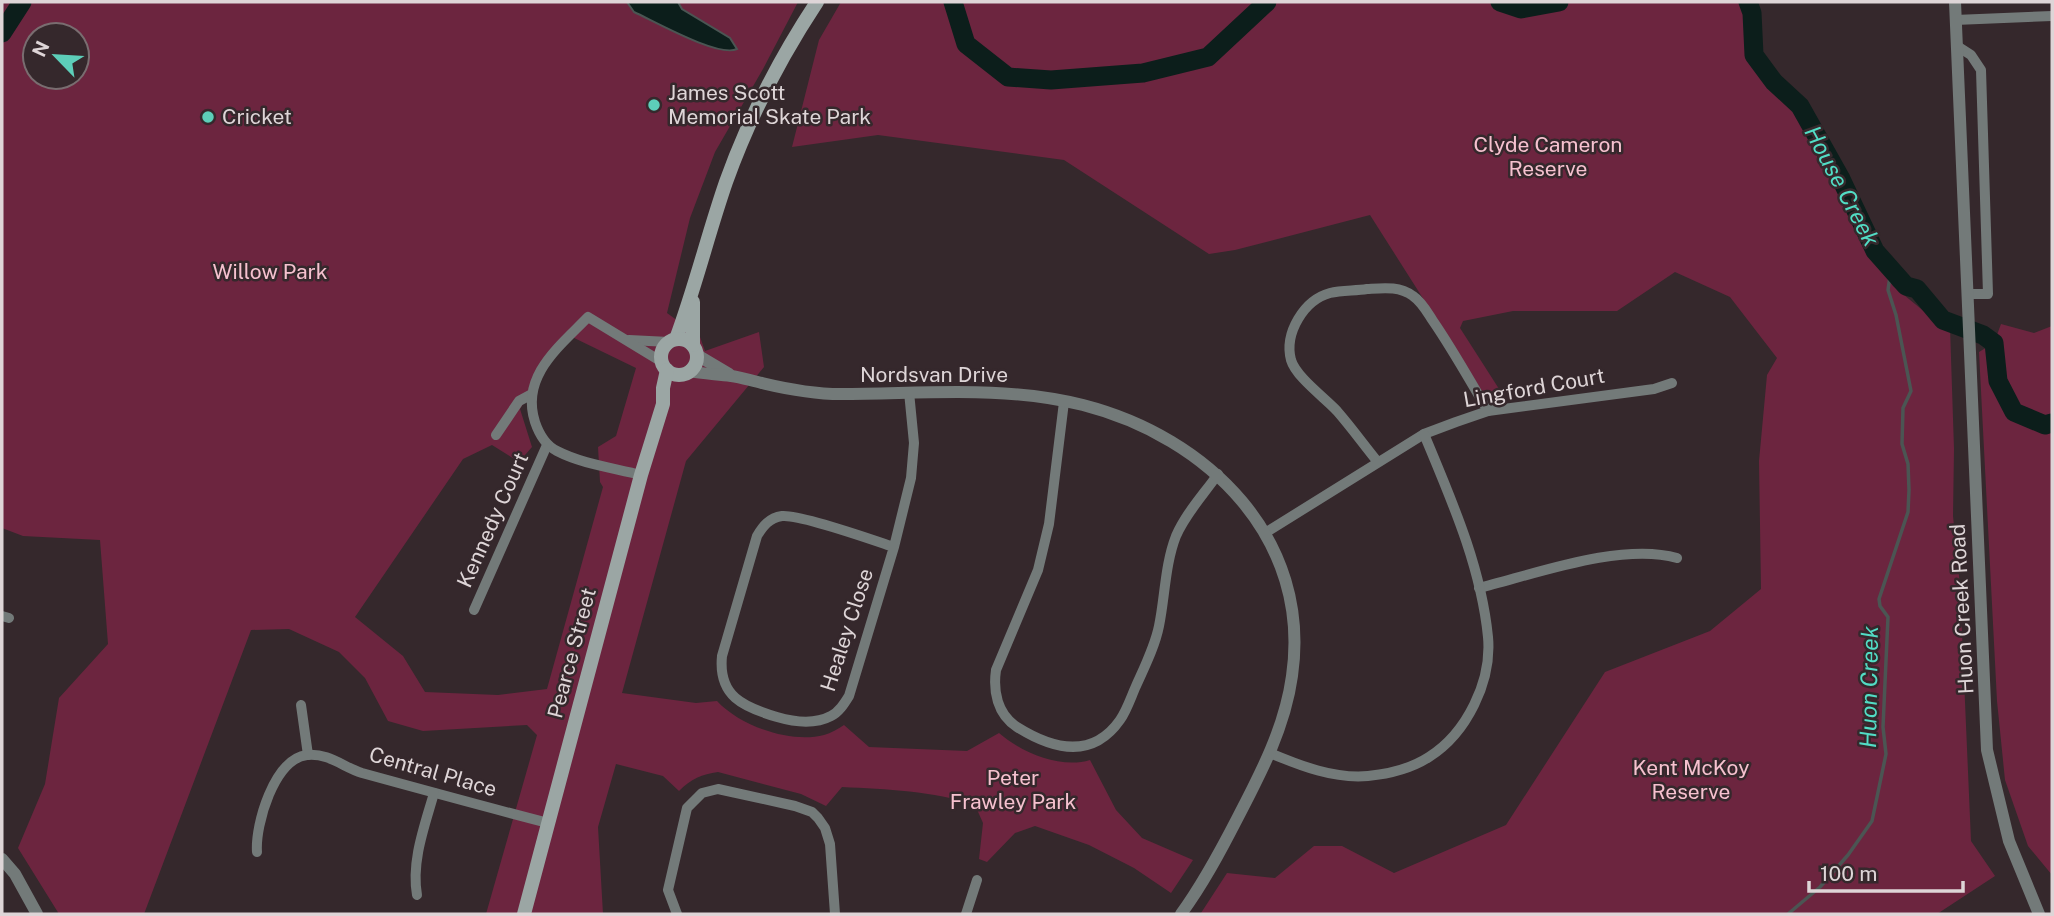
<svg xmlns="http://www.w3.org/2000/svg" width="2054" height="916" viewBox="0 0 2054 916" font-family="'Public Sans',sans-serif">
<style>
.green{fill:#6c253f;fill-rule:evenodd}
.water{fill:#0c1e1b;stroke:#4b5553;stroke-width:2}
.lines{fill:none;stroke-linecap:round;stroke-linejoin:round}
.stream{stroke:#4b5553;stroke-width:3.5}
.river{stroke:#0c1e1b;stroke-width:19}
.minor{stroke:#737a79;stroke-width:10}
.tertiary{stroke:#737a79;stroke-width:12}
.secondary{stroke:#9ba6a4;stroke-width:14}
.poi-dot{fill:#5dceb9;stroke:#35282c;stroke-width:2.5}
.labels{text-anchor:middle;stroke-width:5;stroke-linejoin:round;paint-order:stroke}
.poi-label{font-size:21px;fill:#ded5d7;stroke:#35282c;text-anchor:start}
.park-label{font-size:21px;fill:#f6c1cf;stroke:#35282c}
.street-label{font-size:21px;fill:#ded5d7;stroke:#35282c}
.water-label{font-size:23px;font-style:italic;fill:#52ddc5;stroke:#35282c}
</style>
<rect width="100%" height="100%" fill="#35282c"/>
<g class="green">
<path d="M2 2H798L763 69 715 152 690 218 667 313 700 337 705 351 759 332 764 367 686 461 622 693 696 703 717 701C740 726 791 744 824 735 831 733 838 729 844 725L869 747 967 751 999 733C1022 753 1061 769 1090 760L1116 810 1142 838 1193 860 1171 893 1134 868 1089 845 1035 826 1015 833 987 862 979 859 983 823 975 805C933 791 887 789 842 787L826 806 801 794 718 772C702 774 691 779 679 791L663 776 616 764 598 827 603 914H486L537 735 527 725 423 731 388 721 365 678 339 652 289 629 251 630 144 914H59L18 848 45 784 59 698 108 644 100 540 23 536 2 528ZM35 35H77V77H35ZM566 334 636 368 616 436 598 447 600 482 603 487 547 689 498 695 425 692 403 656 355 617 463 459 492 445 519 462 532 447 520 409Z"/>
<polygon points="841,2 1743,2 1760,54 1826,159 1845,203 1893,286 1937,322 1950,327 1954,449 1953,516 1960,586 1971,841 1995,876 1937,914 1788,914 1789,912 1786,914 1203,914 1201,913 1227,873 1275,878 1314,846 1342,846 1394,873 1506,825 1605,672 1710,631 1761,589 1759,461 1767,375 1777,358 1730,297 1675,272 1617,311 1513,311 1463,321 1460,328 1501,392 1485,396 1370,215 1235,250 1209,254 1064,160 878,135 792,147 819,40"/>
<polygon points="2001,324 2034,333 2052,326 2052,875 2028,846 2005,780 1997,701 1979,352 1994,343"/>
</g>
<path class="water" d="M627 2H678L682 9 730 38 737 49C719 58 654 21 634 12Z"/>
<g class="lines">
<polyline class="stream" points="1788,914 1820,887 1848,855 1872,821 1886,754 1883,727 1888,617 1880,606 1879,599 1908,512 1909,490 1908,464 1902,444 1903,408 1911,391 1896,315 1888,290 1891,269"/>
<g class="river">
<polyline points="953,2 966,44 1008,77 1051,80 1143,73 1208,57 1267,2"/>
<polyline points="1500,2 1521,9 1559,2"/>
<polyline points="1748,2 1752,13 1754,55 1774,82 1800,106 1841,179 1875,251 1906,286 1917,289 1943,320 1983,335 1994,343 1998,381 2014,412 2045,425 2052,423"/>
<polyline points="2,33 22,2"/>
</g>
<g class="minor">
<polyline points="1955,20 2052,16"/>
<polyline points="1957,46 1971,55 1981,70 1988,294 1967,294"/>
<polyline points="629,340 669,342"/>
<path d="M1064 402 1049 524 1038 570 996 670C993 691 997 714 1017 727 1052 749 1092 760 1120 720 1127 710 1131 697 1136 686 1145 666 1155 646 1159 626 1165 597 1165 564 1176 536 1186 513 1204 494 1218 474"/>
<polyline points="496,435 519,401 532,394"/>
<path d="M1377 461C1364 445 1351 427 1337 411 1325 398 1296 377 1291 360 1284 333 1304 300 1330 293 1342 290 1355 291 1367 289 1384 288 1399 286 1413 296 1422 302 1427 312 1433 321 1453 350 1470 381 1488 411"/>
<path d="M641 475C614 468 582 464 557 451 545 445 539 434 535 422 520 376 560 346 588 317L662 362"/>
<polyline points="1265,533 1424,434 1456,422 1488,411 1654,389 1672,383"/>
<path d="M894 547C873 540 800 514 782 516 769 518 763 526 757 536L722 656C718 696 743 707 777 717 794 722 814 725 831 716 839 712 844 704 849 696L894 547 911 478 914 443 909 392"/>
<path d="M1479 588C1535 574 1622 542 1677 558"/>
<polyline points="474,610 547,445"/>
<polyline points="2,616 9,618"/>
<polyline points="301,705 308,755"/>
<path d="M1270 753C1301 766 1334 779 1368 776 1388 774 1412 768 1429 757 1467 733 1492 681 1488 637 1481 566 1451 499 1424 434"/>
<path d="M257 852C255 825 274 759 307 755 329 753 343 767 362 773 424 790 486 807 548 823"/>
<path d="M417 895C411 861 425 825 434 793"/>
<polyline points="677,914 668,890 687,808 702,793 718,789 795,806 812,812 818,818 825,828 830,844 835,914"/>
<polyline points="966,914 977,880"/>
</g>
<g class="tertiary">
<polyline points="1955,2 1987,750 2009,841 2039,914"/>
<polyline points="697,355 729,374"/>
<path d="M689 371C703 374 717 374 731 376 741 377 752 381 762 383 787 389 815 394 841 394 922 394 1003 385 1083 405 1208 437 1312 539 1292 676 1285 727 1261 773 1237 819 1220 852 1203 884 1181 914"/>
<polyline points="2,859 15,874 37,914"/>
</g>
<g class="secondary">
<path d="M676 339C695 288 708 234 726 182 749 118 780 58 817 2"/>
<circle cx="679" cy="357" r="18"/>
<polyline points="693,345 693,302"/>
<polyline points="524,914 641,475 663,404 663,388 667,370"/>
</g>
</g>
<g class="poi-dot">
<circle cx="654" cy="105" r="7"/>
<circle cx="208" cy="117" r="7"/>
</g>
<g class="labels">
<g class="poi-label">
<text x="668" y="100">James Scott<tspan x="668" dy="24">Memorial Skate Park</tspan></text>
<text x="222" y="124">Cricket</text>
</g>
<g class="park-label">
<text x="1548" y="152">Clyde Cameron<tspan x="1548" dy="24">Reserve</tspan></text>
<text x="270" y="279">Willow Park</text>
<text x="1691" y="775">Kent McKoy<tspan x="1691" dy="24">Reserve</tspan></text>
<text x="1013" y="785">Peter<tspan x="1013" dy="24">Frawley Park</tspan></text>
</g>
<g class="street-label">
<text x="934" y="382">Nordsvan Drive</text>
<text transform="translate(1534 388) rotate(-10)" y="7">Lingford Court</text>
<text transform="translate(493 520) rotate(-66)" y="7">Kennedy Court</text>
<text transform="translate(1962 609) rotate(-93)" y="7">Huon Creek Road</text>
<text transform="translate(847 630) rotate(-72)" y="7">Healey Close</text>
<text transform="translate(572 653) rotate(-75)" y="7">Pearce Street</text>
<text transform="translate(433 772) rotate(16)" y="7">Central Place</text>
</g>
<g class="water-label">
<text transform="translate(1842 186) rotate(62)" y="8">House Creek</text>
<text transform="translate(1869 687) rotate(-89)" y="8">Huon Creek</text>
</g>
</g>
<rect width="2054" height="916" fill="none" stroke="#ded5d7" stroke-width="7"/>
<g transform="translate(56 56) rotate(295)"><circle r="33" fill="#35282c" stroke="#796d70" stroke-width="2"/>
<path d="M0-5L12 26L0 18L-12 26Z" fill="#5dceb9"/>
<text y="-10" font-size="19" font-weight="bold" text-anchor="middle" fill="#ded5d7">N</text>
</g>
<path d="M1809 881v10h154v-10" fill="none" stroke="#ded5d7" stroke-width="3.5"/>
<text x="1820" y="881" font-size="21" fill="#ded5d7" stroke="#35282c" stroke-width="5" paint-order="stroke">100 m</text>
</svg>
